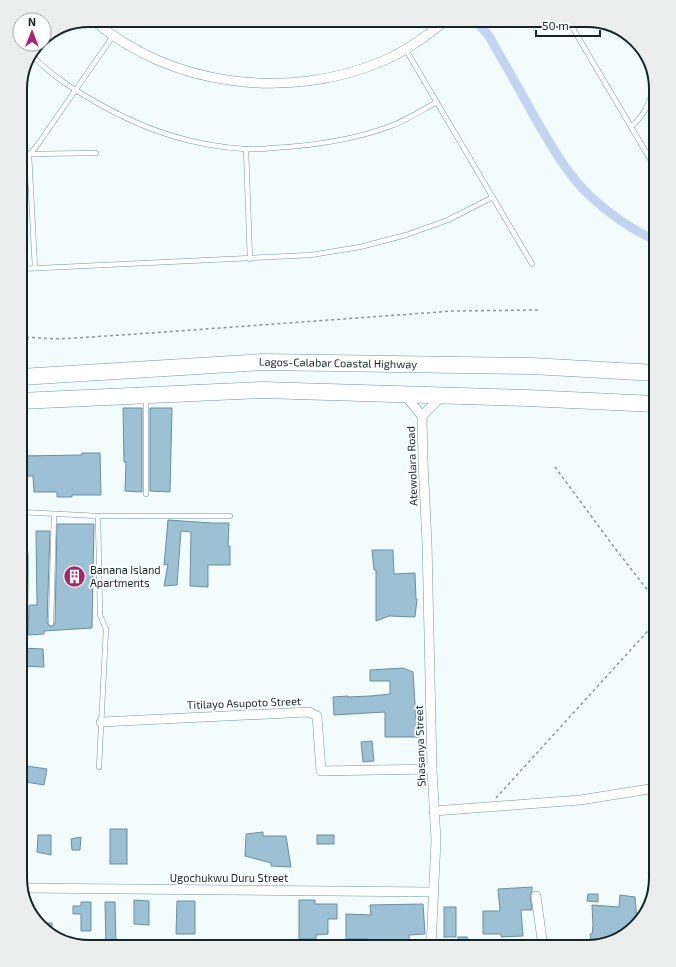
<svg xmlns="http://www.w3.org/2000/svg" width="676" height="967" viewBox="0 0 676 967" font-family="'Exo 2',sans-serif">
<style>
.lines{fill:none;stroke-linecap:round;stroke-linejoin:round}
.canal{stroke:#c3d4f3;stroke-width:9}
.building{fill:#9cc0d4;stroke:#6b8ea1}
.lane-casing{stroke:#6d999d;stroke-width:5.5}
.street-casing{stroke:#6d999d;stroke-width:10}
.highway-casing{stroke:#6d999d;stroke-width:17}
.path{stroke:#879596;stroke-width:1.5;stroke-dasharray:3 3;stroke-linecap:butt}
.lane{stroke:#fff;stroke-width:4.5}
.street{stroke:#fff;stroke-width:9}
.highway{stroke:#fff;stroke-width:16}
.labels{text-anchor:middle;stroke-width:3.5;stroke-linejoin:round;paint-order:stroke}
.street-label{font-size:11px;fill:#132527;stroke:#fff}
.poi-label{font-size:11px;fill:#132527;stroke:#fff;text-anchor:start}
.rim{fill:none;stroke:#132527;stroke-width:2}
</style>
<rect width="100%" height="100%" fill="#f3fcfd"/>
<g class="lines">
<path class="canal" d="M475 20 489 36C504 63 520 90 535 118 551 145 566 173 589 195 609 214 631 229 656 241"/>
</g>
<g class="building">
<polygon points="123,408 142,408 142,492 125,491 126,462 124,462"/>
<polygon points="150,408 172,408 170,492 150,491"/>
<polygon points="82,453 100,453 101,495 72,495 72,497 57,497 57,492 34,492 33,476 20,476 20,456 82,455"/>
<rect x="20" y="489" width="7" height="12"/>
<polygon points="168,520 212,523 229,523 228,546 230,546 230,565 208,565 208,587 190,586 191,532 181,531 177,585 164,586 168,564 164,565"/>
<polygon points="57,524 94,524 92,628 44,631 44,634 28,635 29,605 37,605 36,531 50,531 47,623 51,627 53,626 55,623"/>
<polygon points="372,550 393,550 394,574 415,573 416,599 417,599 415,617 389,616 376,621 376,570 374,570"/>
<rect x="20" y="605" width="2" height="31"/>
<polygon points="20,648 43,649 44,667 20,666"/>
<polygon points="403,668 413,672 416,720 420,720 420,737 385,737 385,712 334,715 333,697 348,696 348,697 371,696 390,694 390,681 370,681 370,670"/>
<polygon points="372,741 374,761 363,762 361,742"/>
<polygon points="20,765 47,769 44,785 20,781"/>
<rect x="110" y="829" width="17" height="35"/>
<polygon points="263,832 263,836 286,836 291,867 271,866 271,863 245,856 246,834"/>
<polygon points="38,835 51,835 51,855 37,852"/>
<rect x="317" y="835" width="17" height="9"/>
<polygon points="81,837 80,850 72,850 71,839"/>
<polygon points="532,887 532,891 530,896 532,910 521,910 523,936 501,937 501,934 483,934 483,911 500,911 498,889"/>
<polygon points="588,894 598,894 598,902 587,901"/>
<polygon points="620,895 635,897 637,922 622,938 603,943 603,941 591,942 590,934 592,934 593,926 592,905 619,907"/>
<polygon points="134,900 149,901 149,925 134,924"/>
<polygon points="299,900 315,900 315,904 337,904 337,919 328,919 328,934 316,935 316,939 299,939"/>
<polygon points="177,901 195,901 195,934 176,934"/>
<polygon points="81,902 91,902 91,931 81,931 81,914 73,914 73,906 81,906"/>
<polygon points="105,902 115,902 116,947 106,947"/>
<polygon points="423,904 425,934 409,935 409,941 406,941 407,947 368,947 368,939 346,939 346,914 371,915 370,905"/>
<rect x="444" y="907" width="12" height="30"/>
<polygon points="40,923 52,923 52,935"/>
<polygon points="458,937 467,937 468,947 459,947"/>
</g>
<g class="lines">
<defs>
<g id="lane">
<polyline points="568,20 653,164"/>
<polyline points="406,50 532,264"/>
<path d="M31 54C51 76 76 91 101 105 145 130 195 146 245 149 254 150 263 149 272 148 312 146 353 140 391 126 407 120 422 110 437 102"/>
<path d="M631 127C646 113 648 105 655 86"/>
<polyline points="246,149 250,259"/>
<polyline points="20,156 29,154 96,153"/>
<polyline points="35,268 29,154 36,147 113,36"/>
<polyline points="20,269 311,255 360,247 406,235 448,220 493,197"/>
<polyline points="142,401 146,401 146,494"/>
<polyline points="20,512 98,516 230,516"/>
<polyline points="23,513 26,561 25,634"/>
<polyline points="98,516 100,615 106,629 99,767"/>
<polyline points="51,623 54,514"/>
</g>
<g id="street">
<path d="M93 20C171 87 289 101 383 61 406 51 427 36 446 20"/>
<polyline points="405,395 422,416"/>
<polyline points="101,722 309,712 317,716 321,771 432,769"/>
<polyline points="434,811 580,800 656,788"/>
<polyline points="23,888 434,892"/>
<polyline points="536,896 543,947"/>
<polyline points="646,910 646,913"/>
<polyline points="431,947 436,840 432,769 427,543 423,462 422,416 442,396"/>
</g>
<g id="highway">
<polyline points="20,377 263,362 532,366 656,373"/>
<polyline points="20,401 262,390 527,398 656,404"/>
</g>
</defs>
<use href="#lane" class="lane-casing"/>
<use href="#street" class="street-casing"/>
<use href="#highway" class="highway-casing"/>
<g class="path">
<polyline points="20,337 59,339 137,334 453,311 539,310"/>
<polyline points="555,467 614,547 656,601"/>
<polyline points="496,798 656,622"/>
</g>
<use href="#lane" class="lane"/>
<use href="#street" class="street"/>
<use href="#highway" class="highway"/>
</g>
<defs>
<symbol id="building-disc" viewBox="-11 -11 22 22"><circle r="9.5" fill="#a9246d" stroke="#fff"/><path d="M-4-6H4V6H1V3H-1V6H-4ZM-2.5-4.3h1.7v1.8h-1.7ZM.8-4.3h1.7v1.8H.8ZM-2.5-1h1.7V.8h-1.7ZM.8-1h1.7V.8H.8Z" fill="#fff"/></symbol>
</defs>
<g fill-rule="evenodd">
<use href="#building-disc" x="62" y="564" width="25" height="25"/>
</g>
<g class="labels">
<g class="street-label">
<text transform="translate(338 363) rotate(1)" y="4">Lagos-Calabar Coastal Highway</text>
<text transform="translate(412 466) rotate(-92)" y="4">Atewolara Road</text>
<text transform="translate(244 703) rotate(-2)" y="4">Titilayo Asupoto Street</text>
<text transform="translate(420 746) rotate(-92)" y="4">Shasanya Street</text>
<text x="229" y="882">Ugochukwu Duru Street</text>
</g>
<g class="poi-label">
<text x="90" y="574">Banana Island<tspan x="90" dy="13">Apartments</tspan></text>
</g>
</g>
<path d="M0 0H676V967H0ZM89 27H587A62 62 0 0 1 649 89V878A62 62 0 0 1 587 940H89A62 62 0 0 1 27 878V89A62 62 0 0 1 89 27Z" fill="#eceeee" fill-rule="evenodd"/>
<path class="rim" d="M89 27H587A62 62 0 0 1 649 89V878A62 62 0 0 1 587 940H89A62 62 0 0 1 27 878V89A62 62 0 0 1 89 27Z"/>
<g transform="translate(32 32)"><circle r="19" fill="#ffffff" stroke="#a1a8a9"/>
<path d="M0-3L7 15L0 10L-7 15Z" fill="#a9246d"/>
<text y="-6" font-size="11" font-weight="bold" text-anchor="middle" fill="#132527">N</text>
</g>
<path d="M536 30v6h64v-6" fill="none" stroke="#132527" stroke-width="2"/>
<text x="542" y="30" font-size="12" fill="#132527" stroke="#ffffff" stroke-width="3" paint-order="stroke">50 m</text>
</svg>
